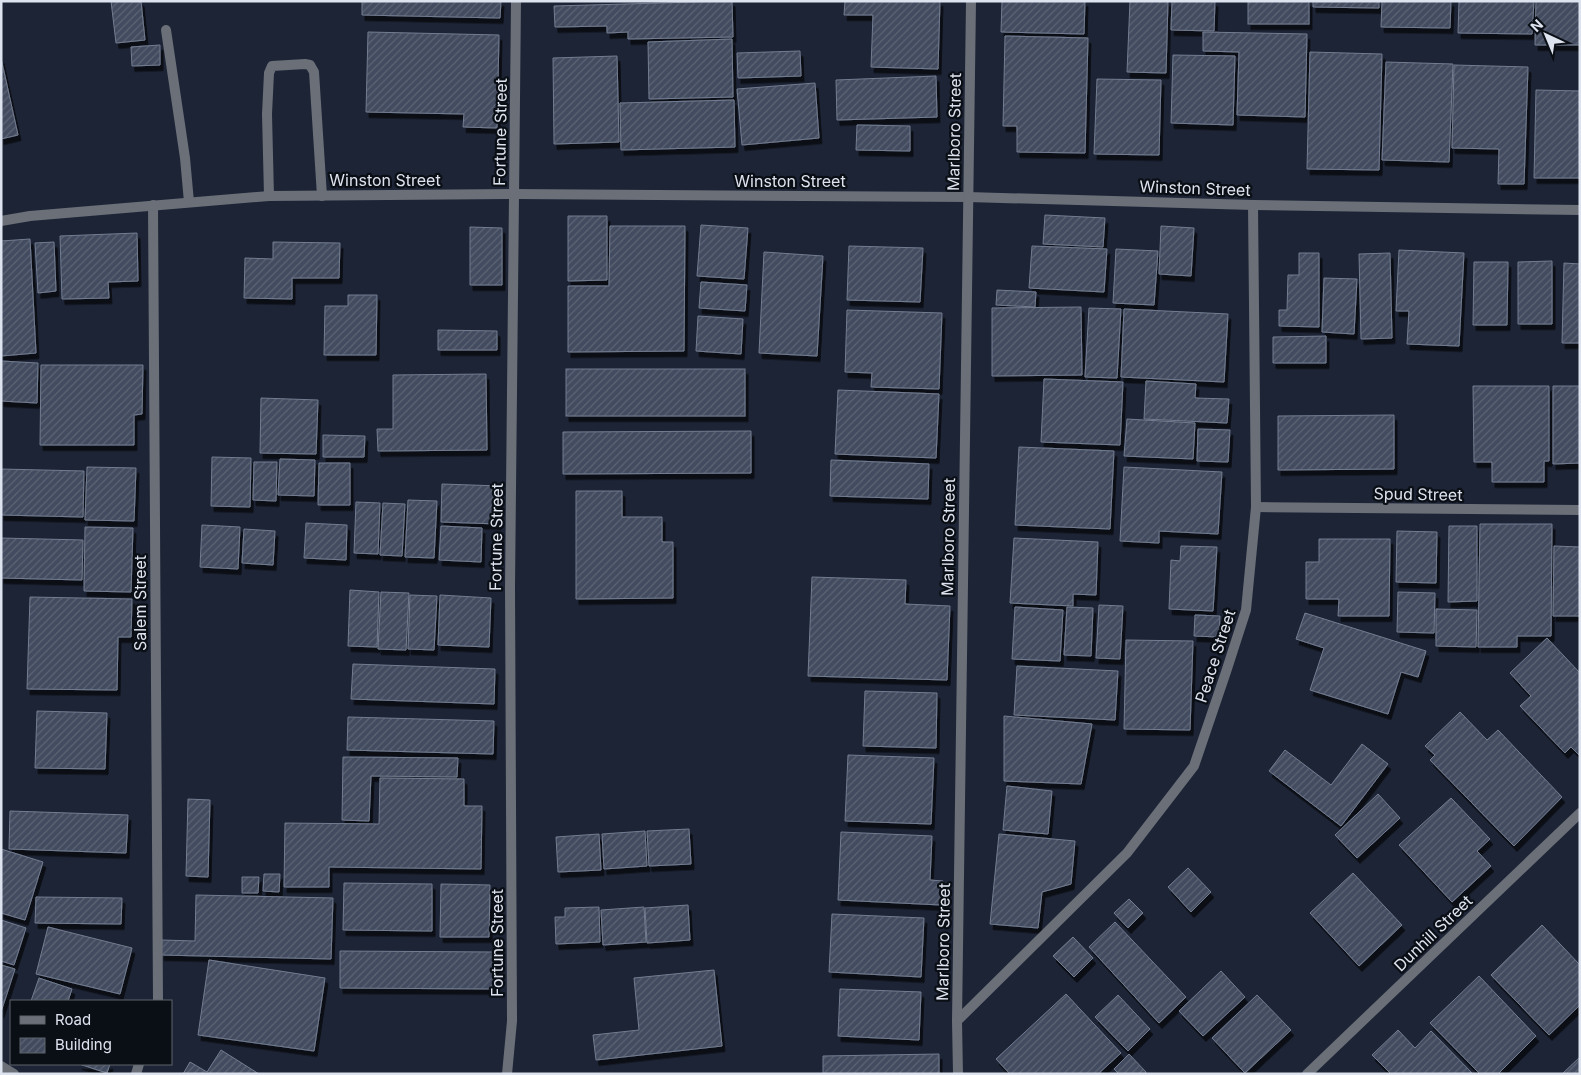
<svg xmlns="http://www.w3.org/2000/svg" width="1581" height="1075" viewBox="0 0 1581 1075" font-family="Inter,sans-serif">
<style>
.building{fill:url(#building-hatch);stroke:#737d91;filter:url(#shadow)}
.lines{fill:none;stroke-linecap:round;stroke-linejoin:round}
.service{stroke:#6a6f78;stroke-width:10}
.minor{stroke:#6a6f78;stroke-width:10}
.labels{text-anchor:middle;stroke-width:4.5;stroke-linejoin:round;paint-order:stroke}
.street-label{font-size:16px;fill:#dee4ef;stroke:#0a0e15}
</style>
<defs>
<pattern id="building-hatch" width="6" height="6" patternUnits="userSpaceOnUse" patternTransform="scale(1.25)"><rect width="6" height="6" fill="#424b5e"/><path d="M-1 1l2-2M0 6l6-6M5 7l2-2" fill="none" stroke="#5d6575"/></pattern>
<filter id="shadow"><feDropShadow dx="3" dy="5.5" stdDeviation="0" flood-color="#0009"/></filter>
</defs>
<rect width="100%" height="100%" fill="#1d2435"/>
<g class="building">
<polygon points="111,1 141,1 145,40 116,43"/>
<polygon points="362,1 501,1 500,18 362,15"/>
<polygon points="732,1 733,37 628,39 628,32 607,33 607,26 555,27 554,6"/>
<polygon points="845,1 940,1 938,69 871,67 873,15 844,15"/>
<polygon points="1002,1 1085,1 1084,34 1001,32"/>
<polygon points="1130,1 1168,1 1166,73 1127,72"/>
<polygon points="1172,1 1215,1 1214,31 1171,30"/>
<rect x="1248" y="1" width="61" height="23"/>
<polygon points="1313,1 1379,1 1379,8 1313,7"/>
<polygon points="1382,1 1451,1 1450,28 1381,27"/>
<polygon points="1459,1 1534,1 1532,34 1458,33"/>
<polygon points="1536,1 1580,1 1580,45 1535,45"/>
<polygon points="368,32 499,35 497,128 463,127 464,114 366,112"/>
<polygon points="1203,32 1307,34 1305,117 1237,115 1239,52 1203,51"/>
<polygon points="1005,36 1088,38 1085,153 1017,152 1017,126 1003,126"/>
<polygon points="732,39 733,97 649,99 648,42"/>
<polygon points="160,45 160,65 132,66 131,47"/>
<polygon points="800,51 801,76 738,78 737,53"/>
<polygon points="1310,52 1382,54 1379,170 1307,169"/>
<polygon points="1173,55 1235,56 1233,125 1171,123"/>
<polygon points="617,56 619,142 554,144 553,58"/>
<polygon points="1,58 18,135 1,139"/>
<polygon points="1386,62 1453,64 1449,162 1382,160"/>
<polygon points="1454,65 1528,67 1524,184 1498,184 1499,149 1452,148"/>
<polygon points="936,76 937,117 837,120 836,80"/>
<polygon points="1097,79 1161,80 1159,155 1094,154"/>
<polygon points="815,83 819,138 742,145 737,89"/>
<polygon points="1536,90 1580,91 1580,178 1534,178"/>
<polygon points="734,100 735,147 621,150 620,103"/>
<polygon points="857,125 910,126 910,151 856,150"/>
<polygon points="1045,215 1105,218 1103,247 1043,244"/>
<polygon points="568,216 607,216 607,280 568,281"/>
<polygon points="701,225 748,228 744,279 697,276"/>
<polygon points="610,226 685,226 684,351 568,352 568,286 609,286"/>
<polygon points="1161,226 1194,228 1191,276 1159,274"/>
<polygon points="470,227 502,228 502,285 470,285"/>
<polygon points="137,233 138,281 108,282 109,298 62,299 60,236"/>
<polygon points="30,239 36,353 1,356 1,241"/>
<polygon points="54,242 56,291 38,293 35,243"/>
<polygon points="273,242 340,243 339,278 292,278 292,299 244,298 245,258 273,259"/>
<polygon points="849,246 923,248 920,302 847,300"/>
<polygon points="1032,246 1107,249 1104,292 1029,288"/>
<polygon points="1116,249 1158,251 1154,305 1113,303"/>
<polygon points="1399,250 1464,253 1459,346 1407,344 1409,311 1396,311"/>
<polygon points="764,252 823,256 817,356 759,353"/>
<polygon points="1299,253 1319,253 1319,327 1279,326 1279,310 1287,310 1288,275 1299,275"/>
<polygon points="1390,253 1392,338 1361,339 1359,254"/>
<polygon points="1552,261 1552,324 1518,324 1518,262"/>
<polygon points="1474,262 1508,262 1507,325 1473,325"/>
<polygon points="1564,263 1580,264 1580,343 1562,343"/>
<polygon points="1324,278 1357,279 1354,334 1322,332"/>
<polygon points="701,282 747,285 745,311 699,308"/>
<polygon points="997,290 1036,292 1035,307 996,305"/>
<polygon points="348,295 377,295 376,355 324,355 325,306 348,306"/>
<polygon points="1081,307 1082,375 992,376 992,308"/>
<polygon points="1089,308 1121,309 1117,378 1085,377"/>
<polygon points="1124,309 1228,314 1224,382 1121,377"/>
<polygon points="847,310 942,313 939,389 871,387 872,373 845,372"/>
<polygon points="698,316 743,319 741,354 696,351"/>
<polygon points="438,330 497,331 497,350 438,350"/>
<polygon points="1326,336 1326,363 1273,363 1273,337"/>
<polygon points="1,361 38,363 37,403 1,401"/>
<polygon points="41,365 143,365 142,414 134,415 134,445 40,445"/>
<rect x="566" y="369" width="179" height="47"/>
<polygon points="486,374 487,450 378,451 377,429 393,429 393,375"/>
<polygon points="1044,379 1123,382 1120,445 1041,442"/>
<polygon points="1146,381 1196,384 1195,398 1229,399 1227,423 1144,419"/>
<polygon points="1473,386 1549,386 1549,461 1544,461 1544,482 1492,482 1492,462 1474,462"/>
<polygon points="1553,386 1580,386 1580,463 1553,464"/>
<polygon points="838,390 939,394 936,458 835,454"/>
<polygon points="261,398 318,400 316,454 260,453"/>
<polygon points="1394,415 1394,469 1278,470 1278,416"/>
<polygon points="1127,419 1195,423 1193,459 1124,456"/>
<polygon points="1198,429 1230,430 1228,462 1197,461"/>
<polygon points="751,431 751,473 563,474 563,432"/>
<polygon points="323,435 365,436 364,457 323,457"/>
<polygon points="1019,447 1114,451 1110,529 1015,525"/>
<polygon points="212,457 251,458 250,507 211,506"/>
<polygon points="280,459 315,460 314,496 278,495"/>
<polygon points="831,460 929,464 928,499 830,496"/>
<polygon points="254,462 277,462 276,501 253,500"/>
<polygon points="319,463 350,463 350,505 318,505"/>
<polygon points="87,467 136,468 134,521 85,520"/>
<polygon points="1124,467 1222,472 1218,534 1159,531 1159,543 1120,541"/>
<polygon points="1,469 84,471 83,517 1,515"/>
<polygon points="442,484 500,486 498,524 441,522"/>
<polygon points="576,491 622,491 622,517 662,517 662,542 673,542 673,598 576,599"/>
<polygon points="408,500 437,501 434,558 405,557"/>
<polygon points="356,502 380,503 378,554 354,553"/>
<polygon points="383,503 405,504 402,556 380,555"/>
<polygon points="306,523 347,525 346,560 304,558"/>
<polygon points="1480,524 1552,524 1551,636 1517,636 1517,647 1478,647"/>
<polygon points="202,525 240,527 238,569 200,567"/>
<polygon points="441,526 482,528 481,562 439,560"/>
<polygon points="1449,526 1477,526 1477,601 1448,602"/>
<polygon points="85,527 133,528 131,592 84,591"/>
<polygon points="244,529 275,531 273,565 242,563"/>
<polygon points="1397,531 1437,532 1436,583 1396,582"/>
<polygon points="1,538 83,540 82,580 1,578"/>
<polygon points="1014,538 1098,542 1096,595 1073,594 1073,606 1010,603"/>
<polygon points="1319,539 1390,539 1389,616 1338,616 1339,599 1306,599 1306,562 1319,562"/>
<polygon points="1181,546 1217,547 1213,611 1169,609 1171,560 1180,561"/>
<polygon points="1554,546 1580,547 1580,616 1553,616"/>
<polygon points="812,577 906,580 905,604 950,606 947,680 808,676"/>
<polygon points="350,590 379,592 377,647 348,646"/>
<polygon points="381,592 409,593 406,650 378,649"/>
<polygon points="1398,592 1435,593 1434,633 1397,632"/>
<polygon points="410,595 437,596 434,650 408,649"/>
<polygon points="440,595 491,598 489,647 438,645"/>
<polygon points="30,597 132,599 131,637 118,637 117,690 27,689"/>
<polygon points="1099,605 1123,606 1120,659 1096,658"/>
<polygon points="1015,607 1063,610 1060,661 1012,659"/>
<polygon points="1067,607 1093,608 1091,656 1064,655"/>
<polygon points="1436,609 1477,610 1476,647 1436,646"/>
<polygon points="1305,613 1426,651 1418,677 1401,672 1388,714 1310,690 1324,648 1296,639"/>
<polygon points="1195,615 1220,616 1219,637 1194,636"/>
<polygon points="1547,638 1580,673 1580,756 1571,747 1565,753 1520,706 1531,696 1510,673"/>
<polygon points="1126,640 1193,641 1190,730 1124,729"/>
<polygon points="353,664 495,669 494,704 351,699"/>
<polygon points="1017,666 1118,671 1115,720 1014,715"/>
<polygon points="865,691 937,693 936,748 863,746"/>
<polygon points="37,711 107,713 105,769 35,768"/>
<polygon points="1460,712 1487,740 1498,730 1562,797 1514,846 1430,760 1435,755 1425,746"/>
<polygon points="1004,716 1092,724 1081,784 1004,781"/>
<polygon points="348,717 494,721 493,754 347,750"/>
<polygon points="1362,744 1388,764 1341,826 1269,771 1285,750 1331,785"/>
<polygon points="848,755 934,758 931,824 845,821"/>
<polygon points="343,757 458,758 457,777 371,776 369,821 342,820"/>
<polygon points="380,778 464,779 464,806 482,806 481,869 329,867 329,887 284,887 285,823 379,824"/>
<polygon points="1007,786 1052,791 1048,834 1003,830"/>
<polygon points="1378,794 1400,818 1357,858 1335,835"/>
<polygon points="1451,798 1490,839 1477,851 1491,866 1452,902 1399,845"/>
<polygon points="188,799 210,800 208,877 186,876"/>
<polygon points="10,811 128,815 126,853 9,849"/>
<polygon points="689,829 691,864 649,866 647,831"/>
<polygon points="645,831 647,866 604,869 602,834"/>
<polygon points="841,832 932,836 930,880 943,881 941,905 838,900"/>
<polygon points="599,834 601,870 558,872 556,837"/>
<polygon points="999,834 1075,841 1071,884 1042,892 1038,928 990,924"/>
<polygon points="1,849 43,862 25,920 1,913"/>
<polygon points="1188,868 1211,892 1191,912 1168,887"/>
<polygon points="1353,873 1402,925 1359,966 1310,913"/>
<polygon points="264,874 280,874 279,892 263,891"/>
<polygon points="242,877 259,877 258,893 242,893"/>
<polygon points="344,883 432,884 432,931 343,930"/>
<polygon points="441,884 490,885 489,937 440,937"/>
<polygon points="196,895 333,898 331,959 161,955 162,940 195,941"/>
<polygon points="36,897 122,898 121,924 35,923"/>
<polygon points="1129,899 1143,913 1128,928 1114,913"/>
<polygon points="688,905 690,940 647,943 645,908"/>
<polygon points="599,907 600,942 556,944 555,917 565,917 565,908"/>
<polygon points="644,907 646,942 603,945 601,910"/>
<polygon points="832,914 924,918 921,977 829,972"/>
<polygon points="1,920 26,928 14,965 1,961"/>
<polygon points="1115,922 1186,997 1159,1023 1089,947"/>
<polygon points="1542,925 1580,965 1580,1005 1549,1035 1491,975"/>
<polygon points="48,927 132,948 120,994 36,974"/>
<polygon points="1073,937 1093,958 1074,977 1053,956"/>
<polygon points="340,951 495,952 495,989 340,988"/>
<polygon points="209,960 325,978 314,1051 198,1035"/>
<polygon points="1,965 15,969 1,1012"/>
<polygon points="714,970 722,1046 596,1060 593,1035 639,1030 634,978"/>
<polygon points="1221,971 1245,997 1203,1036 1179,1011"/>
<polygon points="1479,976 1536,1036 1498,1074 1480,1074 1430,1023"/>
<polygon points="39,978 72,989 68,1001 31,1001"/>
<polygon points="840,989 921,992 919,1040 838,1036"/>
<polygon points="1066,994 1121,1053 1098,1074 1010,1074 996,1059"/>
<polygon points="1118,995 1150,1029 1128,1051 1095,1017"/>
<polygon points="1257,995 1291,1030 1245,1073 1212,1038"/>
<polygon points="1398,1030 1415,1048 1431,1031 1473,1074 1391,1074 1372,1055"/>
<polygon points="221,1050 259,1074 183,1074 190,1062 207,1072"/>
<polygon points="939,1054 939,1074 823,1074 823,1056"/>
<polygon points="1129,1054 1146,1072 1145,1074 1119,1074 1114,1069"/>
<polygon points="1580,1057 1580,1074 1562,1074"/>
<polygon points="79,1064 110,1064 107,1073"/>
</g>
<g class="lines">
<g class="service">
<polyline points="166,30 185,158 189,202"/>
<polyline points="269,196 267,114 269,73 272,66 305,64 310,65 314,72 322,196"/>
</g>
<g class="minor">
<polyline points="153,205 158,1001"/>
<polyline points="1,221 30,216 269,196 514,194 968,197 1253,205 1580,210"/>
<polyline points="1256,507 1580,510"/>
<polyline points="957,1021 1127,853 1194,766 1226,672 1246,610 1256,507 1253,205"/>
<polyline points="1,1066 14,1074"/>
<polyline points="136,1074 139,1064"/>
<polyline points="507,1074 512,1021 510,587 516,1"/>
<polyline points="958,1074 957,1021 971,1"/>
<polyline points="1307,1074 1580,813"/>
</g>
</g>
<g class="labels">
<g class="street-label">
<text transform="translate(500 132) rotate(-89)" y="6">Fortune Street</text>
<text transform="translate(954 132) rotate(-89)" y="6">Marlboro Street</text>
<text x="385" y="186">Winston Street</text>
<text x="790" y="187">Winston Street</text>
<text transform="translate(1195 188) rotate(2)" y="6">Winston Street</text>
<text transform="translate(1418 494) rotate(1)" y="6">Spud Street</text>
<text transform="translate(496 537) rotate(-89)" y="6">Fortune Street</text>
<text transform="translate(948 537) rotate(-89)" y="6">Marlboro Street</text>
<text transform="translate(140 603) rotate(-90)" y="6">Salem Street</text>
<text transform="translate(1215 656) rotate(-72)" y="6">Peace Street</text>
<text transform="translate(1433 933) rotate(-44)" y="6">Dunhill Street</text>
<text transform="translate(943 942) rotate(-89)" y="6">Marlboro Street</text>
<text transform="translate(497 943) rotate(-90)" y="6">Fortune Street</text>
</g>
</g>
<rect width="1581" height="1075" fill="none" stroke="#dee4ef" stroke-width="5"/>
<rect x="10" y="1000" width="162" height="65" fill="#0a0e15" stroke="#5f646c"/>
<rect x="20" y="1016" width="25" height="8" fill="#6a6f78" stroke="#5f646c"/>
<text x="55" y="1025" font-size="15" fill="#dee4ef">Road</text>
<rect x="20" y="1038" width="25" height="15" fill="url(#building-hatch)" stroke="#5f646c"/>
<text x="55" y="1050" font-size="15" fill="#dee4ef">Building</text>
<g transform="translate(1546 35) rotate(316)" stroke="#0a0e15" stroke-width="4" paint-order="stroke">
<path d="M0-4L9 19L0 12L-9 19Z" fill="#dee4ef"/>
<text y="-8" font-size="14" font-weight="bold" text-anchor="middle" fill="#dee4ef">N</text>
</g>
</svg>
